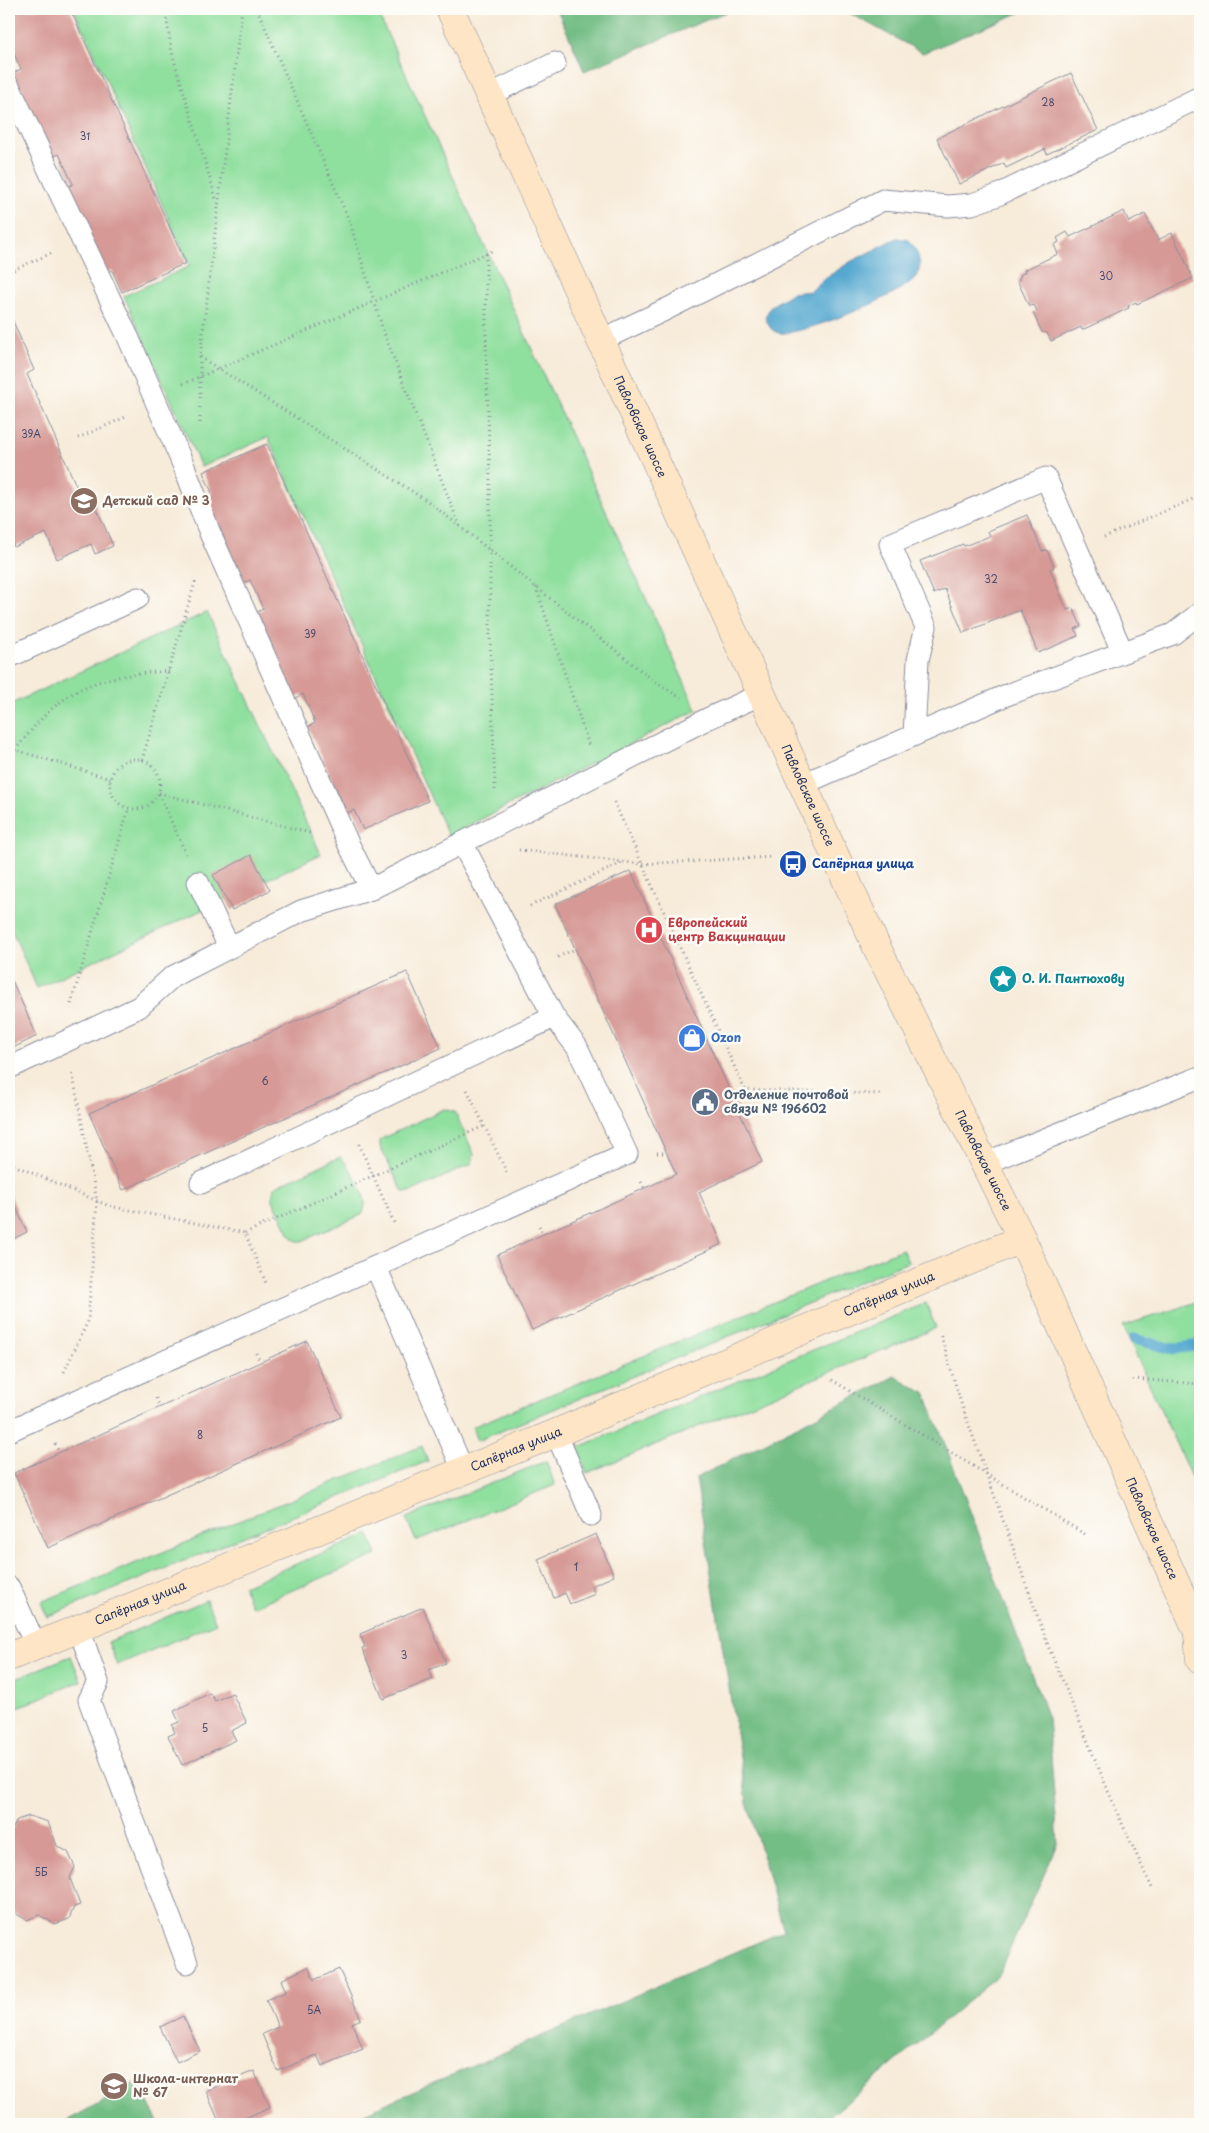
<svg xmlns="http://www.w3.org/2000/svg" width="1209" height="2133" viewBox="0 0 1209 2133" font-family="'Playpen Sans',sans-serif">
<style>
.green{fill:#8fdf9e;stroke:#55877e}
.forest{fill:#73be85;stroke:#477672}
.water{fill:#55a8d0;stroke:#386c97}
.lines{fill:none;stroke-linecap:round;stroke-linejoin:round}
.stream{stroke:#55a8d0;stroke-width:11}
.building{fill:#d69995}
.lane-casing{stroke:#898d9c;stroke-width:23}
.secondary-casing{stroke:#898d9c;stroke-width:29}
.path{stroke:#898d9c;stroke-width:3;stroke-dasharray:1 4;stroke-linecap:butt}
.lane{stroke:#fff;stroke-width:21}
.secondary{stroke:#fde5c5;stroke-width:28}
.labels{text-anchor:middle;stroke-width:5;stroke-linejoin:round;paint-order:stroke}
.number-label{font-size:10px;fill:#4a4a6c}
.street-label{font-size:12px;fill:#1b2f5e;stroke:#fdfcf7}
.education-label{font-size:12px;font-weight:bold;fill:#785e54;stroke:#fdfcf7;text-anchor:start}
.transit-label{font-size:12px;font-weight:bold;fill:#164399;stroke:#fdfcf7;text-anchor:start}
.health-label{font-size:12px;font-weight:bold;fill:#be3a42;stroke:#fdfcf7;text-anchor:start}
.culture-label{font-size:12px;font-weight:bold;fill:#0d838f;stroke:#fdfcf7;text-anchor:start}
.shop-label{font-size:12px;font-weight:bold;fill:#366cbe;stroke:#fdfcf7;text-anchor:start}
.service-label{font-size:12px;font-weight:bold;fill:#4e5e75;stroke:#fdfcf7;text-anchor:start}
</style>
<rect width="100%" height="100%" fill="#fdfcf7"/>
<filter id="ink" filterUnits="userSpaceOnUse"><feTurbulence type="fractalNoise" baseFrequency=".02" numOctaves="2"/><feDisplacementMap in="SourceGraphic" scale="10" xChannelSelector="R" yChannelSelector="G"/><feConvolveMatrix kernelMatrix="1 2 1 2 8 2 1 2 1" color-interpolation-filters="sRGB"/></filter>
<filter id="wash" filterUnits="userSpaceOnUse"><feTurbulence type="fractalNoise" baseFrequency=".0096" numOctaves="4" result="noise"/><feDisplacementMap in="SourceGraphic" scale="20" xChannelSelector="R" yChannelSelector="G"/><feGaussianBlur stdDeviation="1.12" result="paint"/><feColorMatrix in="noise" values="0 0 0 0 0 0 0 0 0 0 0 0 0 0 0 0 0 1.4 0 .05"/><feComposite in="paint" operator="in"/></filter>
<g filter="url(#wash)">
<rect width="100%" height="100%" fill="#f7ebd9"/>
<g class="green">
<polygon points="74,9 376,9 697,710 448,836 268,437 201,467 124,296 190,266"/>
<polygon points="207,612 321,854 37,988 9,924 9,705"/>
<polygon points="444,1109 455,1112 474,1154 473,1160 470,1165 410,1192 403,1192 380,1147 380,1141 383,1138"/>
<path d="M340 1157C349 1164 364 1191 365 1203 365 1208 364 1211 361 1215L302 1241H296L291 1237 272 1198 274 1187Z"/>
<polygon points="902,1249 908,1262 477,1441 472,1427"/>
<polygon points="1200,1301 1200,1497 1123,1326"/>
<polygon points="926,1303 936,1328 587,1473 577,1448"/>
<polygon points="422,1446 428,1461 47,1617 41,1602"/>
<polygon points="546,1461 555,1485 416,1541 406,1518"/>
<polygon points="369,1534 377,1555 252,1607 243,1586"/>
<polygon points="206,1600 216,1623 117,1665 108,1642"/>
<polygon points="71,1656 81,1681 9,1711 9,1681"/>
</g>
<g class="forest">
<polygon points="557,9 733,9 584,71"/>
<polygon points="842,9 1028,9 923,53"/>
<polygon points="895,1376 926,1394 1048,1718 1058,1844 997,1977 821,2124 339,2124 784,1931 747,1802 696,1478"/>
<polygon points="137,2082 159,2124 61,2124"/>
</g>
<path class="water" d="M897 238 909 240C916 249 924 263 917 275 907 294 801 336 779 333 770 331 768 324 765 317L771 306 792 293 811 291 824 279 850 262Z"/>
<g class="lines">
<polyline class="stream" points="1134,1339 1173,1349 1200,1345"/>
</g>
<g id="blocks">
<g class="building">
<polygon points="9,9 70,9 186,263 122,292 112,270 105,273 66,188 73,184 59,154 51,158 13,73 21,69 9,43"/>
<polygon points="1071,73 1098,130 1047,154 1045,149 1006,168 1004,163 959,184 937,138"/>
<polygon points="1124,211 1129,222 1145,214 1158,240 1172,233 1193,278 1137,304 1136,302 1128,306 1129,308 1082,330 1081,327 1051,341 1047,333 1042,332 1033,313 1037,311 1034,305 1029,306 1018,282 1021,274 1025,272 1024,270 1058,254 1054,245 1059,242 1057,238 1067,232 1070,237"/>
<polygon points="9,312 34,370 27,374 82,499 91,495 113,546 95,554 91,544 57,559 46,533 14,547 9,535"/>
<polygon points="267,444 428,801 363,830 354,810 347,813 308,727 315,723 303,694 295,698 257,612 263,609 250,580 243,583 205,496 212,493 203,472"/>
<polygon points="1027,515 1042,551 1047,550 1054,567 1050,569 1067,610 1073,608 1081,626 1075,629 1078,636 1038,653 1020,610 963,633 945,589 934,594 920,561 963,544 964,546 990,536 988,531"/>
<polygon points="251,855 270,890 232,910 213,875"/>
<polygon points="631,871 762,1162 699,1192 722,1244 532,1330 497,1255 676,1174 555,904"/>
<polygon points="407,972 441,1048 123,1190 89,1113"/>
<polygon points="9,974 37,1036 9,1050"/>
<polygon points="9,1192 27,1232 9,1241"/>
<polygon points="307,1341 341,1417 48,1548 14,1473"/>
<polygon points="596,1534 614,1576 591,1586 595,1594 570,1604 565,1593 554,1598 538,1559"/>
<polygon points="423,1607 446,1663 429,1670 433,1679 383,1699 362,1648 365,1647 360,1634"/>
<polygon points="210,1693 215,1701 232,1693 247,1723 231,1731 236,1740 182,1765 168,1736 175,1733 172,1725 179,1722 174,1711"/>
<polygon points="29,1816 48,1822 57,1846 68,1852 75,1867 70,1878 80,1905 74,1907 69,1919 55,1924 39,1915 27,1920 9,1910 9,1836 17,1820"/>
<polygon points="308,1967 314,1980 339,1969 361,2019 352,2023 363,2049 322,2066 317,2055 278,2071 262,2034 278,2027 266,2000 286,1992 281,1980"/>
<polygon points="183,2016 200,2051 177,2062 160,2027"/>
<polygon points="254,2071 270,2107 231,2124 220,2124 206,2091"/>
</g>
</g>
</g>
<g filter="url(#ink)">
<use href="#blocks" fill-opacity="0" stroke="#898d9c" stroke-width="1"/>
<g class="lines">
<defs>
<g id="lane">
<polyline points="9,86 128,337 185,469 210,533 348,843 371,889"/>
<polyline points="489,95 555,63"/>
<polyline points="601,340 667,309 883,200 948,206 972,204 998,195 1200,97"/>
<polyline points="9,657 138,598"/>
<polyline points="914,735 918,660 926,627 890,544 1046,478 1122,651"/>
<polyline points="803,784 1004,696 1173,634 1200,613"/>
<polyline points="198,882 229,947"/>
<polyline points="9,1068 139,1007 172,977 301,911 371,889 709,718 762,694"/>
<polyline points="985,1163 1200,1077"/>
<polyline points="201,1183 554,1017"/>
<polyline points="376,1267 463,1470"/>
<polyline points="9,1431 627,1154 577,1047 554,1017 462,843"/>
<polyline points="556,1433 591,1515"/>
<polyline points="9,1587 36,1646"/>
<polyline points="79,1629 98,1682 89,1700 187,1963"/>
</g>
<g id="secondary">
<path id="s1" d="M450 9 878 950 1022 1239 1200 1637"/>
<polyline points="1198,1634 1200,1660"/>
<path id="s2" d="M9 1657 556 1433 1022 1239"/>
</g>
</defs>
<use href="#lane" class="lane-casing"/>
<use href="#secondary" class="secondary-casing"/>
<g class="path">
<polyline points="165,9 172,53 217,202"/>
<polyline points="257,9 349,220 384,333 460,527"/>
<polyline points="486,254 486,344 490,479 490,635 495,790"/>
<polyline points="9,272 54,252"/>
<polyline points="200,357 429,502 654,681 681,698"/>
<polyline points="183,384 494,250"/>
<polyline points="200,423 200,357 242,9"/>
<polyline points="78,438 128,416"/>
<polyline points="1104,537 1200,496"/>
<polyline points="536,587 589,746"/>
<polyline points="9,748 111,779"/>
<path d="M15 750C30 732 44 713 63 700 93 677 132 674 169 671"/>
<circle cx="135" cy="784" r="25"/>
<polyline points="142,760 196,579"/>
<polyline points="159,793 310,833"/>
<polyline points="159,794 186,854"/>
<polyline points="614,802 745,1090 881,1094"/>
<polyline points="519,850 642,864 772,857"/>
<polyline points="530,906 624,862"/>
<polyline points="558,957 575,949"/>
<polyline points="71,1004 129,808"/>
<polyline points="467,1090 508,1175"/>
<polyline points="359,1144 395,1225"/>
<polyline points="657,1153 666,1153"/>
<polyline points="9,1163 109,1206 245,1233 266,1283"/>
<polyline points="641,1182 644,1188"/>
<polyline points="539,1226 543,1234"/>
<polyline points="245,1233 484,1126"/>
<polyline points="941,1336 961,1403 1049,1648 1119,1817 1153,1890"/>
<polyline points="256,1353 260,1362"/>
<polyline points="64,1372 88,1321 97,1201 72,1071"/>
<polyline points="1133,1379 1200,1384"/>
<polyline points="832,1380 1088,1536"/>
<polyline points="156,1398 160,1407"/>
<polyline points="55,1444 59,1452"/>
</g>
<use href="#lane" class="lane"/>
<use href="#secondary" class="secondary"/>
</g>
</g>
<defs>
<symbol id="school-disc" viewBox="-11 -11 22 22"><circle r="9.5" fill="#8d6e63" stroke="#fdfcf7"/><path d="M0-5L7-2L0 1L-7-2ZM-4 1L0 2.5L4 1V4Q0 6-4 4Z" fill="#fff"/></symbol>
<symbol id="bus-disc" viewBox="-11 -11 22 22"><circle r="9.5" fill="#1a4fb4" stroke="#fdfcf7"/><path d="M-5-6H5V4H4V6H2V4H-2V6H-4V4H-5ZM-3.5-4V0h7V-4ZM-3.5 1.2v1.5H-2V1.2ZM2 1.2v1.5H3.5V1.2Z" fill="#fff"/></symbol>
<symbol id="hospital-disc" viewBox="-11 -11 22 22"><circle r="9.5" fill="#e0444e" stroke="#fdfcf7"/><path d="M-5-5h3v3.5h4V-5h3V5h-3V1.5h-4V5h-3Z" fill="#fff"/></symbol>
<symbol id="sight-disc" viewBox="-11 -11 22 22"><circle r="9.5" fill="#0f9aa8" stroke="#fdfcf7"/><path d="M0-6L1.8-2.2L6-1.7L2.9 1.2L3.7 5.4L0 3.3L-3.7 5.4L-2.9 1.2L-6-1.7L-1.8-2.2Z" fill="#fff"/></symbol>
<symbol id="shop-disc" viewBox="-11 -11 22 22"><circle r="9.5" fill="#3f7fe0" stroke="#fdfcf7"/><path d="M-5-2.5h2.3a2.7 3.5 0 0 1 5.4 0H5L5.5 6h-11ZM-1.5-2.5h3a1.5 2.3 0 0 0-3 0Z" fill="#fff"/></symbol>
<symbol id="civic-disc" viewBox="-11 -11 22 22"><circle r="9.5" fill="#5c6f8a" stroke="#fdfcf7"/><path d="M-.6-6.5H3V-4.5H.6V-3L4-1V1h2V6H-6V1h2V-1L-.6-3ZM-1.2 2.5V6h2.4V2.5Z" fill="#fff"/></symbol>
</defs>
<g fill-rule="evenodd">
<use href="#school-disc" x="68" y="485" width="32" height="32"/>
<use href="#bus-disc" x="777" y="848" width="32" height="32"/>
<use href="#hospital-disc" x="633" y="914" width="32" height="32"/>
<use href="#sight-disc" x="987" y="963" width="32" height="32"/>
<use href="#shop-disc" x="676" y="1022" width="32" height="32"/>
<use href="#civic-disc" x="689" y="1086" width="32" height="32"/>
<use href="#school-disc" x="98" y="2070" width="32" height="32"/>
</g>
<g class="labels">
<g class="number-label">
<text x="1048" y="106">28</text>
<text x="85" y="140">31</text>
<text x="1106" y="280">30</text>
<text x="31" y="438">39А</text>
<text x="991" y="583">32</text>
<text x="310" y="638">39</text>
<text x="265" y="1085">6</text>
<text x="200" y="1439">8</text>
<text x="576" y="1571">1</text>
<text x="404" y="1659">3</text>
<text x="205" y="1732">5</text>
<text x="41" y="1876">5Б</text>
<text x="314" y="2014">5А</text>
</g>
<g class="street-label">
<text dy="4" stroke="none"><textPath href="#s1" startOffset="459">Павловское шоссе</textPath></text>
<text dy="4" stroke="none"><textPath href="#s1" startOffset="864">Павловское шоссе</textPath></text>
<text dy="4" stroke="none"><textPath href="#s1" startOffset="1269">Павловское шоссе</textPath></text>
<text dy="4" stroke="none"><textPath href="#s2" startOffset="952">Сапёрная улица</textPath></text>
<text dy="4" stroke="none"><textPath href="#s2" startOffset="548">Сапёрная улица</textPath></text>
<text dy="4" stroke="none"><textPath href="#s1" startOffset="1674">Павловское шоссе</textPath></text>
<text dy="4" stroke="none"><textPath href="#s2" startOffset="142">Сапёрная улица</textPath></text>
</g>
<g class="education-label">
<text x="103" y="505">Детский сад № 3</text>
<text x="133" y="2083">Школа-интернат<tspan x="133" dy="14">№ 67</tspan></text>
</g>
<g class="transit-label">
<text x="812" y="868">Сапёрная улица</text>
</g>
<g class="health-label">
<text x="668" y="927">Европейский<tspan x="668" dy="14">центр Вакцинации</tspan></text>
</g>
<g class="culture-label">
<text x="1022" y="983">О. И. Пантюхову</text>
</g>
<g class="shop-label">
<text x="711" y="1042">Ozon</text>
</g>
<g class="service-label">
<text x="724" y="1099">Отделение почтовой<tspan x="724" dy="14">связи № 196602</tspan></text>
</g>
</g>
<rect width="1209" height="2133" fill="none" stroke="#fdfcf7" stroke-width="30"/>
</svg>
